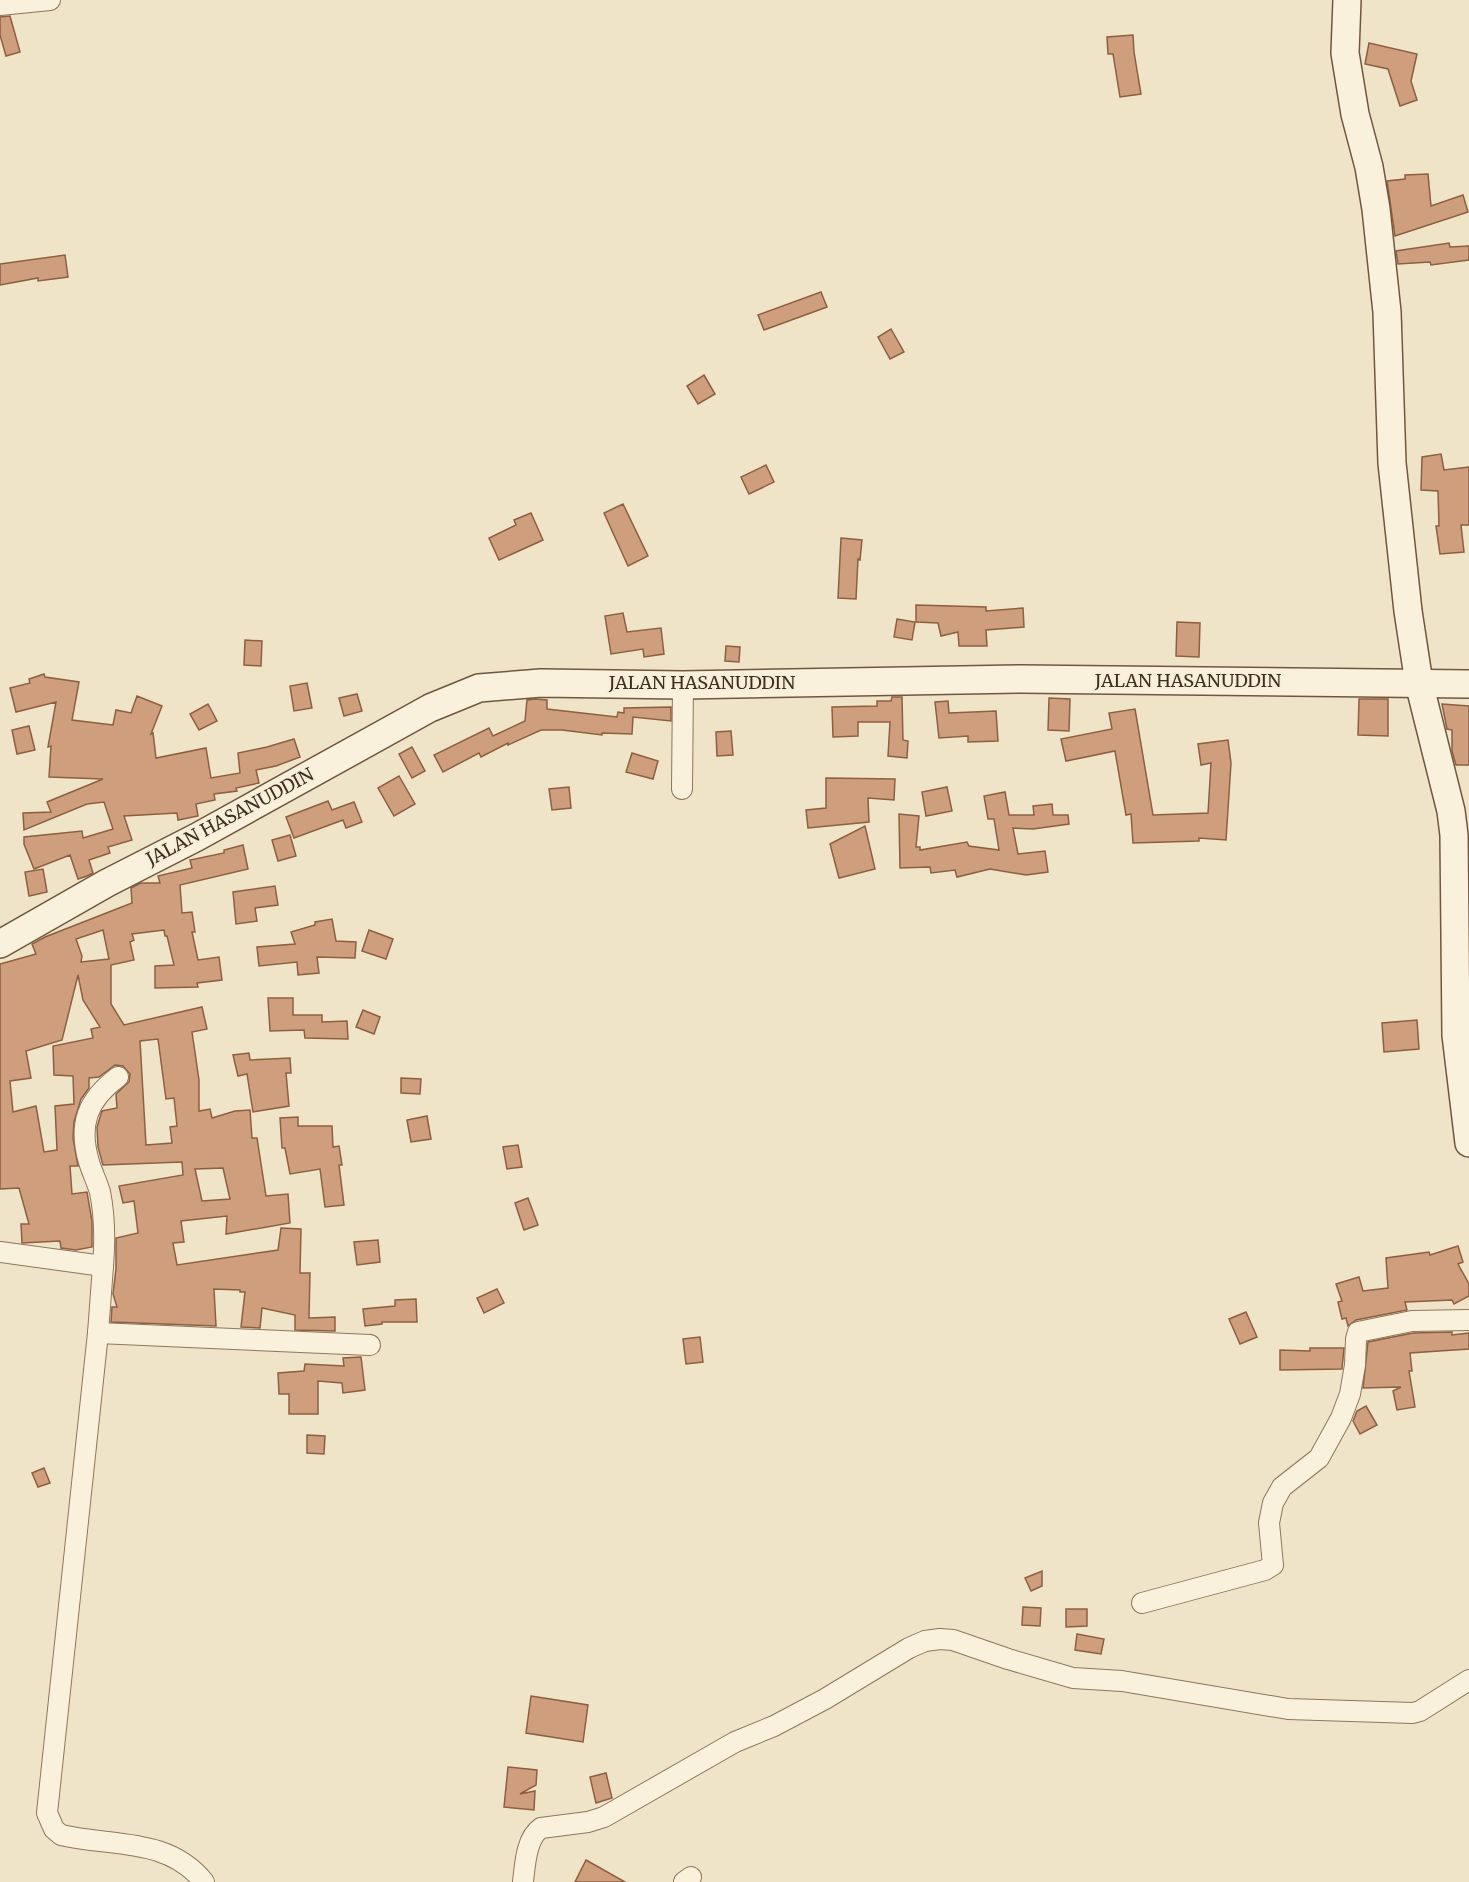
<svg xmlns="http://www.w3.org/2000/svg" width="1469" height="1882" viewBox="0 0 1469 1882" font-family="Merriweather,serif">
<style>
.building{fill:#cf9f7d;stroke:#8d5f41;stroke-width:1.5;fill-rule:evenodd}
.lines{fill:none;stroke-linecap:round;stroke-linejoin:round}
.street-casing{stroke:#8d765c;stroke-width:22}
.secondary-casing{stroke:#6f573f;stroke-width:30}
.street{stroke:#faf1dc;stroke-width:20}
.secondary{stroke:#faf1dc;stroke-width:27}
.labels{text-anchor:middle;stroke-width:4.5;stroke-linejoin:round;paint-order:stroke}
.street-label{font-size:18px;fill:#3d2e20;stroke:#f7eed8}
</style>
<rect width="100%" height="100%" fill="#f0e4c8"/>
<g class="building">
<polygon points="10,16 20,52 6,56 0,35 0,17"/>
<polygon points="1133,35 1134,52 1141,94 1120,97 1113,54 1108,54 1107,37"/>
<polygon points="1369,43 1417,54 1411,81 1417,100 1400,106 1388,69 1365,64"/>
<polygon points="1428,174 1431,206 1463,195 1468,212 1395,236 1387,181 1405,179 1405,175"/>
<polygon points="1449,243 1450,247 1469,246 1469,260 1431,265 1430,262 1398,264 1396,251"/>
<polygon points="65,255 68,277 38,281 38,278 0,285 0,264"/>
<polygon points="821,292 827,307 764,330 758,315"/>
<polygon points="891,329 904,352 890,359 878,337"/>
<polygon points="704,375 715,394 698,404 687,386"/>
<polygon points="1441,454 1444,470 1469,467 1469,525 1461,525 1464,552 1440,554 1436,526 1439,526 1438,491 1421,490 1422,457"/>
<polygon points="766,465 774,482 749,494 741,477"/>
<polygon points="623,504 648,556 628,566 604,513"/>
<polygon points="531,513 543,540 499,560 489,538 516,525 514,520"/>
<polygon points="841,538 862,540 860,560 858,559 856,599 838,598"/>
<polygon points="916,605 986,607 986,611 1023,608 1024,627 986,630 987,646 959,646 958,632 941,636 938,623 916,622"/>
<polygon points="623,613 627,632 661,628 664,654 644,657 643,649 611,654 605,616"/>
<polygon points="897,619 915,622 912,640 894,637"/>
<polygon points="1177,622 1200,623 1199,657 1176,656"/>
<polygon points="245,640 262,641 261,666 244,665"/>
<polygon points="726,646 740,647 739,662 725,661"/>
<polygon points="44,674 45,677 79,682 72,720 113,725 116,710 131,713 137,696 162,706 151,734 153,733 156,758 206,748 211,778 240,773 238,753 267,747 294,739 300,757 276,766 256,770 259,783 236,788 237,791 214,794 215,800 196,804 198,816 178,820 177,813 124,816 132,840 108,847 110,853 89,860 93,873 87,876 78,879 70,855 34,869 24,844 24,837 82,831 83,838 113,829 104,802 87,804 24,830 23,813 51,812 47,802 103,779 49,777 51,746 48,747 56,702 16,712 10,688 30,683 29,679"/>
<polygon points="307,683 312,708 294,711 290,686"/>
<polygon points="357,694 362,711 344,716 339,698"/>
<polygon points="892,697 902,697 903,740 908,741 907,758 888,756 890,722 858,722 858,736 833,737 832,707 877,706 877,701 891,701"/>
<polygon points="1049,698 1070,699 1069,731 1048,730"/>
<polygon points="535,699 547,700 547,709 617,717 618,712 624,713 624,708 671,707 671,721 633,717 632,734 602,733 602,735 562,730 541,730 508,745 508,743 481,757 479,753 443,772 434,755 489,728 493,736 525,721 527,700"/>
<polygon points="1359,699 1388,699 1388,736 1358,735"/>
<polygon points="948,701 949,713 996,711 998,741 968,742 968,736 939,738 935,702"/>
<polygon points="208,704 217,721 199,730 190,714"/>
<polygon points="1442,704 1469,706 1469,765 1456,765 1452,751 1452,730 1447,729"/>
<polygon points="1135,709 1153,815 1208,813 1211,763 1201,765 1198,744 1228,740 1231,763 1226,840 1199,838 1199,841 1133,843 1131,814 1126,815 1115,751 1066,761 1061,739 1112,729 1109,713"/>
<polygon points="29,726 35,750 17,754 12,730"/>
<polygon points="731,731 733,755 717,756 716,732"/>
<polygon points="412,747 425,771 412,778 399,754"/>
<polygon points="632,753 658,761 653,779 626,772"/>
<polygon points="399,776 415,804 394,816 378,788"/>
<polygon points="826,778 895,779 894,800 868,798 869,822 808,828 806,810 826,808"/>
<polygon points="569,787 571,808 552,810 549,789"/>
<polygon points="947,787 952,811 926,816 922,792"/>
<polygon points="1005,792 1009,815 1034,815 1033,806 1052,804 1053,815 1068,815 1069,824 1033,829 1013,828 1018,854 1045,851 1048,872 1026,875 990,869 957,877 955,870 931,873 930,867 900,868 899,814 919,816 916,847 920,847 920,850 967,842 969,846 999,850 994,819 988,819 984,796"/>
<polygon points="328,801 332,810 354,802 362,822 346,828 343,820 294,838 286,817"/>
<polygon points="865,826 875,869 839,878 830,844"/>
<polygon points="290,835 296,856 278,861 272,840"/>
<path d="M243 845 248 869 180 885 182 913 192 912 195 932H192L198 960 219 957 222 980 197 983 198 987 155 988V966L174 965 167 936H165L164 930 132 934 134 940 130 942 134 960 111 965V1004L124 1025 202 1007 207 1029 192 1032 199 1080V1111L210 1109 212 1118 235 1111 250 1110 252 1138H257L266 1196 288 1194 290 1223 226 1234 227 1216 181 1221 184 1242 173 1243 177 1265 278 1250 281 1228 301 1229 300 1273H310L309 1318 335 1317V1331L295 1330V1315L262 1308 260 1328 241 1327 245 1292H240V1290L214 1289 216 1326 111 1322 112 1307H117L113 1294 116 1269V1238L138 1233 134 1201 123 1203 119 1186 183 1175 182 1162 103 1165 98 1147 97 1127 102 1111 117 1108 116 1094 129 1082 130 1074 123 1066 115 1065 99 1077 89 1078V1088L81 1099 74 1122 73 1138 78 1166H70L72 1194 87 1192 92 1221V1247L76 1250 61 1248 60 1241 22 1243 21 1224H29L19 1188 0 1189V964L36 954 32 944 45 937 132 903 131 888 141 883H160L158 876 192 868 190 860 224 853V850ZM103 930 109 959 81 962 82 956 76 939ZM78 975 83 1000 100 1027 91 1029 93 1038 53 1046 54 1075 73 1076 74 1104 55 1106 57 1150 44 1152 36 1106 13 1112 10 1081 31 1078 26 1051 62 1040ZM158 1039 166 1099 174 1098 177 1126 170 1127 172 1143 146 1145 140 1041ZM223 1168 230 1199 202 1201 195 1169Z"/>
<polygon points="43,869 47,892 29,896 25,872"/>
<polygon points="275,886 278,905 255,908 257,921 236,924 233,892"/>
<polygon points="332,919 336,941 356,942 355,958 317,957 319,973 298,975 297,962 259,966 257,947 295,944 291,932 315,925 315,922"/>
<polygon points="369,930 393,939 386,959 362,951"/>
<polygon points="268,998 293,998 293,1015 322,1015 322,1022 347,1021 348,1039 305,1038 304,1030 270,1031"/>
<polygon points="363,1010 380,1017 374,1034 356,1027"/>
<polygon points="1417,1020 1419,1049 1384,1052 1382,1023"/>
<polygon points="249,1053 250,1060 290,1058 291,1073 286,1073 289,1106 253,1112 247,1074 238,1076 233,1055"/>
<polygon points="401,1078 421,1079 420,1094 401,1093"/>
<polygon points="427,1116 431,1139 411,1142 407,1120"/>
<polygon points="298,1117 298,1126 332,1126 333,1147 339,1146 342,1165 339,1165 344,1205 325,1207 320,1169 290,1174 285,1148 282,1148 280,1118"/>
<polygon points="518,1145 522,1167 507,1169 503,1147"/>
<polygon points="528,1198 538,1225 524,1230 515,1203"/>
<polygon points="378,1240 380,1262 357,1265 354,1242"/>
<polygon points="1458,1246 1463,1262 1458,1264 1469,1284 1469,1296 1454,1304 1452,1300 1405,1302 1407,1310 1356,1320 1348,1326 1346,1318 1342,1319 1338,1302 1342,1301 1336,1284 1359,1277 1363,1291 1388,1288 1386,1258 1429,1252 1430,1255"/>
<polygon points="497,1289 504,1303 484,1313 477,1298"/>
<polygon points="416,1299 417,1322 382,1322 382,1324 365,1326 363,1309 395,1306 395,1300"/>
<polygon points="1246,1312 1257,1337 1240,1344 1229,1319"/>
<polygon points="1452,1332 1452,1335 1469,1333 1469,1349 1410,1353 1412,1371 1409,1371 1415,1407 1397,1410 1393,1391 1401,1387 1363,1388 1368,1342 1413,1333"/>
<polygon points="700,1337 703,1362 686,1364 683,1339"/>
<polygon points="1310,1348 1344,1348 1342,1369 1280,1370 1280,1350 1310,1351"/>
<polygon points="361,1357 365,1390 343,1393 342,1383 318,1381 318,1414 289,1414 289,1394 279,1394 278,1373 304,1371 305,1364 344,1366 343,1358"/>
<polygon points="1366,1406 1377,1425 1360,1434 1353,1421 1357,1411"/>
<polygon points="307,1435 325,1436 324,1454 307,1453"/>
<polygon points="44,1468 50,1483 38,1487 32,1473"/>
<polygon points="1042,1571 1042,1586 1031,1591 1025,1578"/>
<polygon points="1023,1607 1041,1608 1040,1626 1022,1625"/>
<polygon points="1066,1609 1087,1609 1087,1626 1066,1627"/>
<polygon points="1077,1634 1104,1639 1101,1654 1075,1650"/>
<polygon points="531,1696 588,1705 583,1742 526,1733"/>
<polygon points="508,1767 537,1770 536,1785 520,1794 535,1791 534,1810 504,1807"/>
<polygon points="606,1773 612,1798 596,1803 590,1777"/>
<polygon points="586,1860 625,1882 575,1882"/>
</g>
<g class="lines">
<defs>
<g id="street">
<polyline points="0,5 50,0"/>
<polyline points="682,789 683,685"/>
<path d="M0 1252 103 1266 98 1333 47 1813 54 1829 61 1835C112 1847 168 1837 204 1882"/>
<path d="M103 1266C105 1242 105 1217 100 1192 97 1182 92 1172 89 1162 78 1125 87 1100 118 1077"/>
<polyline points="98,1333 370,1345"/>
<polyline points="1142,1603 1265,1570 1273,1565 1269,1523 1273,1503 1282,1487 1319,1458 1341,1418 1350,1394 1355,1365 1356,1339 1358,1332 1412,1321 1469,1320"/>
<path d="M523 1882C525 1865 526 1838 541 1828L588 1822 604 1817 735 1742 774 1726 825 1699 909 1648 925 1641 940 1639 953 1640 1008 1659 1073 1678 1122 1681 1288 1709 1413 1713 1420 1711 1469 1680"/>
<polyline points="684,1882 691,1877"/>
</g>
<g id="secondary">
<polyline points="1347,0 1345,53 1355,114 1369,167 1376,209 1387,312 1392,463 1408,611 1419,683 1451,811 1454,835 1456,1035 1469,1143"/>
<polyline points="0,944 107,883 197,837 430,708 479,688 541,683 683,685 1020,679 1469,684"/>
</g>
</defs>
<use href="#street" class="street-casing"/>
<use href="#secondary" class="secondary-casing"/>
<use href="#street" class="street"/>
<use href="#secondary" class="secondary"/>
</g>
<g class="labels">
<g class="street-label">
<text x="1188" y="687">JALAN HASANUDDIN</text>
<text x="702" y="689">JALAN HASANUDDIN</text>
<text transform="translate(230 817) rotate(-28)" y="6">JALAN HASANUDDIN</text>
</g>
</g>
</svg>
